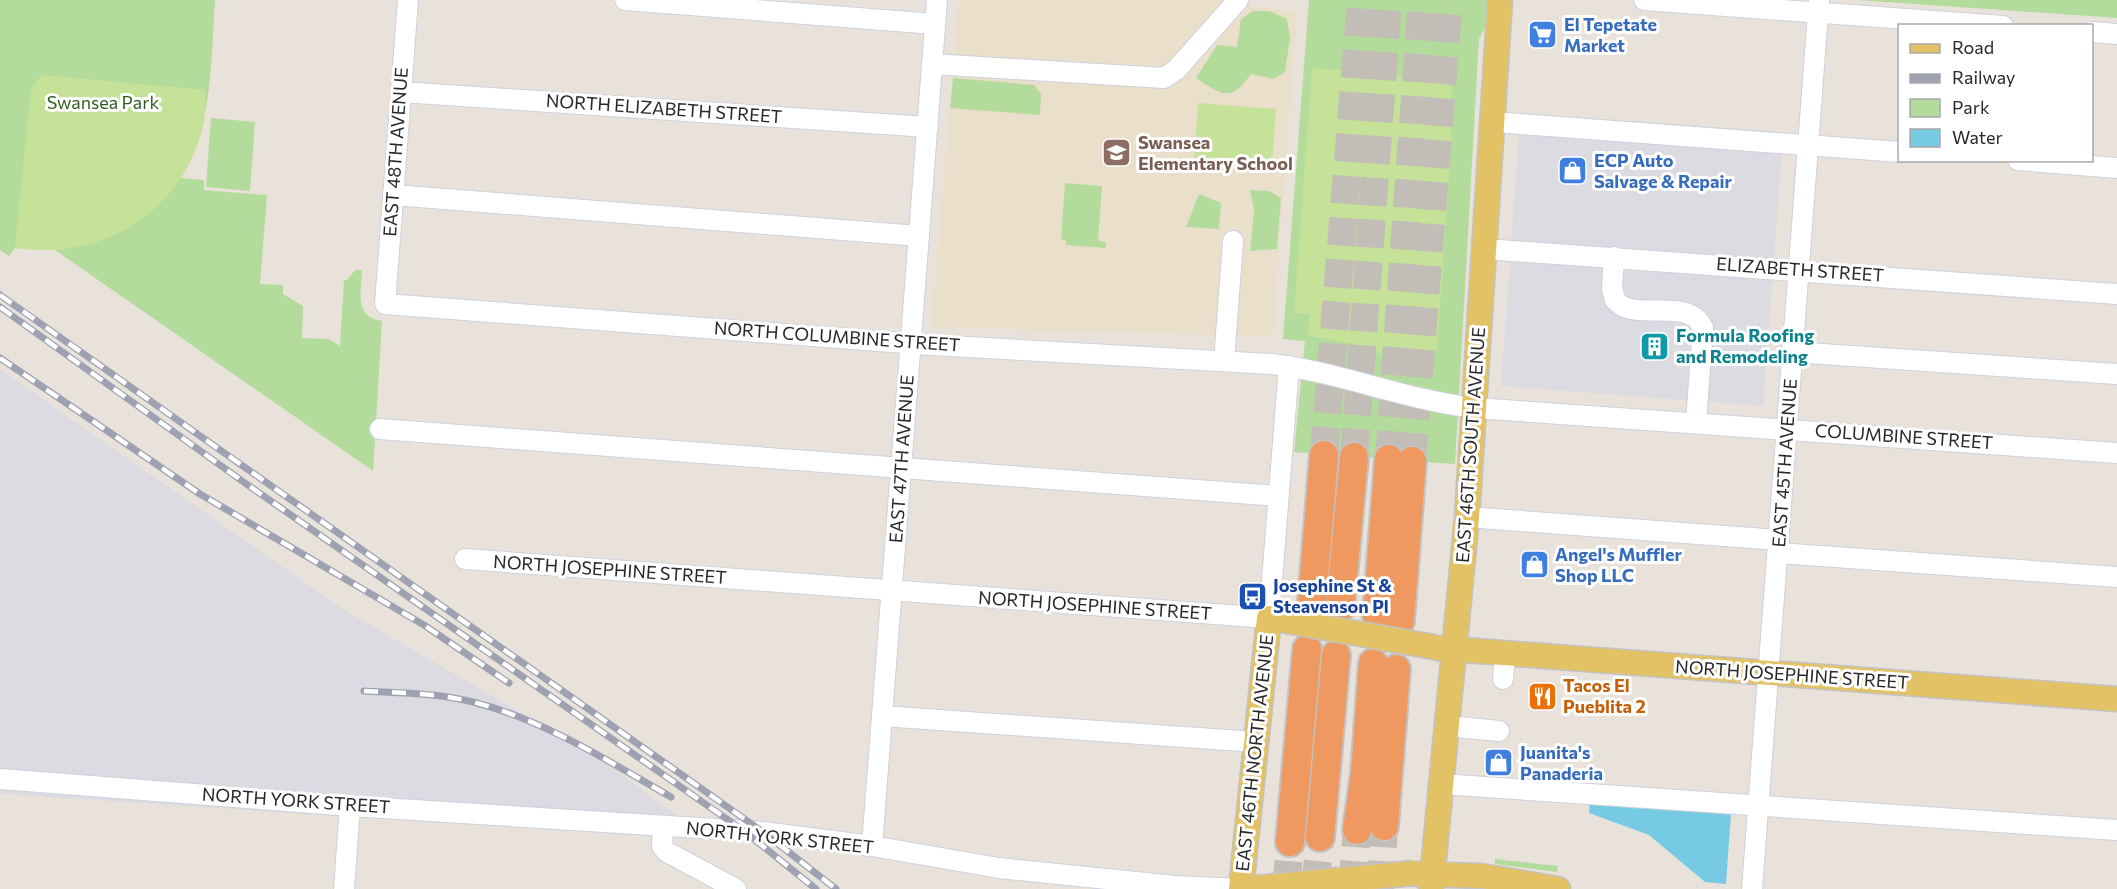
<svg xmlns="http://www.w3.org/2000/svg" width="2117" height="889" viewBox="0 0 2117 889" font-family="Commissioner,sans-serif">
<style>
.industrial{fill:#dddbe2}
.education{fill:#eadfcb}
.green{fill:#b3db9b}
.pitch{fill:#c5e298}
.water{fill:#76cae3}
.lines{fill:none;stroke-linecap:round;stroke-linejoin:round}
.highway-tunnel{stroke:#c2bdb7;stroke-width:28;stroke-dasharray:28 14;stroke-linecap:butt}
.minor-casing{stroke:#cdd1dc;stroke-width:22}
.major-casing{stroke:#c3c3c3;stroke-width:27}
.highway-casing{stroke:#c3c3c3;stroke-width:32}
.minor{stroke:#fff;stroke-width:20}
.major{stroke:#e3c265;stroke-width:24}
.highway{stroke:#ef9960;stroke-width:28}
.rail-casing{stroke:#9ea1b1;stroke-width:7}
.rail{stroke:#fff;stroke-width:4.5;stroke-dasharray:14;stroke-linecap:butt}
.major-bridge-casing{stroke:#c3c3c3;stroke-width:27;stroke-linecap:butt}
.major-bridge{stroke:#e3c265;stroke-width:24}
.labels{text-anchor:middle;stroke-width:6;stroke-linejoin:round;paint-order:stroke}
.shop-label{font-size:18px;font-weight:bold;fill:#366cbe;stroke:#fff;text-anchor:start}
.park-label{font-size:18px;fill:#2e5d1f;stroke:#fff}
.street-label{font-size:18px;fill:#282828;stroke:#fff}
.education-label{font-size:18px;font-weight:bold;fill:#785e54;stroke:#fff;text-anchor:start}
.culture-label{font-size:18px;font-weight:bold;fill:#0d838f;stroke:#fff;text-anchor:start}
.transit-label{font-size:18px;font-weight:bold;fill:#164399;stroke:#fff;text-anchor:start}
.food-label{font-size:18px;font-weight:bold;fill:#c56008;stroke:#fff;text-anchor:start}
</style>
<rect width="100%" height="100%" fill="#e9e2db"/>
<g class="industrial">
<polygon points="1519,131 1782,150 1763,406 1501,386"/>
<polygon points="0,369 343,609 594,755 711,840 0,794"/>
</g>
<polygon class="education" points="959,0 1249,0 1245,5 1297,12 1273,337 931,327"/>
<g class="green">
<path d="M0 0H215C211 61 213 123 181 178L204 180V190L267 195 260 284 283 285V294L303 306 302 338 329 339 340 346 344 280H347L355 270H362C361 292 354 317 382 321L373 471 55 250 15 248 9 256 0 250Z"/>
<polygon points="1309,0 1489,0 1487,24 1479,39 1455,464 1294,452 1305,341 1283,339"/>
<polygon points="1857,0 2117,0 2117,18"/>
<path d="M1253 11H1269L1287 19 1290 38 1285 72 1274 79 1251 74C1231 103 1222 95 1196 78L1217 45 1237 47 1241 19Z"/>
<polygon points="953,78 1034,85 1041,94 1040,115 950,108"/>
<polygon points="211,118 255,122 250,191 206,187"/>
<polygon points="1065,183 1102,186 1098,241 1106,242 1106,248 1066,245 1066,240 1061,239"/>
<polygon points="1250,190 1269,191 1281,198 1277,249 1250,251 1254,210"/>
<polygon points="1199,194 1221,203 1219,229 1186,227"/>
<polygon points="1495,859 1558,866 1557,872 1495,864"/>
</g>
<g class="pitch">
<polygon points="1312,68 1452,79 1451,146 1437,351 1413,364 1351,343 1308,336 1309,314 1294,313"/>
<path d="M42 75 205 90C208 118 200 144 186 169 151 231 85 258 15 248L31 88Z"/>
<polygon points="1198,103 1276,109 1272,165 1194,160"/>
</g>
<polygon class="water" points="1590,802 1731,813 1726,884 1705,882 1649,835 1589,813"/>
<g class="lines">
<g class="highway-tunnel">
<polyline points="1324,455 1361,0"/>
<polyline points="1354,457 1388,0"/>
<polyline points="1389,459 1422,0"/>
<polyline points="1412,461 1449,0"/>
<polyline points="1286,889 1290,842"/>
<polyline points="1315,889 1320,837"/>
<polyline points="1352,889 1357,830"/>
<polyline points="1380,889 1384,826"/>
</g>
<defs>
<g id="minor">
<path d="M408 0 385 304 932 345 1271 364C1340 372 1405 400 1475 408L2117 453"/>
<polyline points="625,0 935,24"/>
<polyline points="1644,0 2003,26"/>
<polyline points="2092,32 2117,34"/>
<polyline points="932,64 1164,78 1176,70 1238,0"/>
<polyline points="401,92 928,127"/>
<polyline points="1493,122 1900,152"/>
<polyline points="2018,160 2117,168"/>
<polyline points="393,195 919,236"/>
<polyline points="1484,249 2117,294"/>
<path d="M1614 257 1612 288 1615 300C1618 303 1623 307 1627 308 1651 316 1691 300 1703 328L1696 422"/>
<polyline points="1793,352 2117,374"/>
<polyline points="1224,361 1233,241"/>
<polyline points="380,429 1278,496"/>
<polyline points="1467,517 1779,540"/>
<polyline points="1778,553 2117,577"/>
<polyline points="465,559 1269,618 1289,366"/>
<polyline points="1503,679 1505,654"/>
<polyline points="882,716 1256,742"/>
<polyline points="1447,726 1499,731"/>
<polyline points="0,779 350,806 763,832 872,846 999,868 1175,886 1241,889"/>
<polyline points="1441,784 2117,830"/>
<polyline points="663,827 662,846 667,852 736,889"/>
<polyline points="872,846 937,0"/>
<polyline points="344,889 350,806"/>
<polyline points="1752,889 1819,0"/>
</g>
<g id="major">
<polyline points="1437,648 2117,699"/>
<polyline points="1417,874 1482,876 1558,889"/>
<polyline points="1241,889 1269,618 1287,621"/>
<polyline points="1431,889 1467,517 1500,0"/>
</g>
<g id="highway">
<polyline points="1312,602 1324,455"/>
<polyline points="1340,608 1354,457"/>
<polyline points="1377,616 1389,459"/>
<polyline points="1400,621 1412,461"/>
<polyline points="1384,826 1396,669"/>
<polyline points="1357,830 1365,774 1373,663"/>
<polyline points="1320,837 1336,655"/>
<polyline points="1290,842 1307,649"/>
</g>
</defs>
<use href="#minor" class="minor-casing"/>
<use href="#major" class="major-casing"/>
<use href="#highway" class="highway-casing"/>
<use href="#minor" class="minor"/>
<use href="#major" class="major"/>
<use href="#highway" class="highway"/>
<defs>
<g id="rail">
<polyline points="0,295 763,832 836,889"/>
<polyline points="0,307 245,483 744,831 816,889"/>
<polyline points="0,358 200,494 424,625 509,683"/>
<path d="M364 691C401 693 438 693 473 702 544 720 608 761 671 797"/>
</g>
</defs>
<use href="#rail" class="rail-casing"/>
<use href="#rail" class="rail"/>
<defs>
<g id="major-bridge">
<polyline points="1287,621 1434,647"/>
<polyline points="1256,888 1414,873"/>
</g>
</defs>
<use href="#major-bridge" class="major-bridge-casing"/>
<use href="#major-bridge" class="major-bridge"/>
</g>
<defs>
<symbol id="supermarket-square" viewBox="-11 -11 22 22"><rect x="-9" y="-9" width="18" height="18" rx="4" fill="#3f7fe0" stroke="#fff"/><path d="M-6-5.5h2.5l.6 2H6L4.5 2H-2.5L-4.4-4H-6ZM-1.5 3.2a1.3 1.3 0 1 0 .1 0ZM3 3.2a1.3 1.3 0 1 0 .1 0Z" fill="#fff"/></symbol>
<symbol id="school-square" viewBox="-11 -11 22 22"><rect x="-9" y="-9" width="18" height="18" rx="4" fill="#8d6e63" stroke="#fff"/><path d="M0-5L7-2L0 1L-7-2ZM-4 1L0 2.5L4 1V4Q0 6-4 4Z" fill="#fff"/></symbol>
<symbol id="shop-square" viewBox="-11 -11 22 22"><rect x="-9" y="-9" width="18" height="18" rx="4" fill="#3f7fe0" stroke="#fff"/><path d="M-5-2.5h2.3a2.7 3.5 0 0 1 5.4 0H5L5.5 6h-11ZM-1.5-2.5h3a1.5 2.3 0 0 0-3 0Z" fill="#fff"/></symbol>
<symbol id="building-square" viewBox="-11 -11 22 22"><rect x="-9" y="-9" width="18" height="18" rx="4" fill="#0f9aa8" stroke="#fff"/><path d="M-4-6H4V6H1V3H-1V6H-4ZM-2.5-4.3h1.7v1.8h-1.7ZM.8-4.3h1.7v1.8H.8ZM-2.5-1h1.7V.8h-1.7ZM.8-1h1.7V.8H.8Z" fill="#fff"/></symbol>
<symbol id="bus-square" viewBox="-11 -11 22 22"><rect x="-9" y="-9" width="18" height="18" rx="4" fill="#1a4fb4" stroke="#fff"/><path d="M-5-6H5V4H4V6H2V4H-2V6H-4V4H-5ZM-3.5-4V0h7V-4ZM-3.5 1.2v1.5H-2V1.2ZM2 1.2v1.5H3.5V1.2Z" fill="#fff"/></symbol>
<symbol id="restaurant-square" viewBox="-11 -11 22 22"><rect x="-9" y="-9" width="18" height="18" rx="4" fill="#e8710a" stroke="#fff"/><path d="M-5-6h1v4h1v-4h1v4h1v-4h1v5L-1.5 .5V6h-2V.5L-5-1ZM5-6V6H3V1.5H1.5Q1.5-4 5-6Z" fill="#fff"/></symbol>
</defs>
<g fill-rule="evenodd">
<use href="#supermarket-square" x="1526" y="18" width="33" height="33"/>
<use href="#school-square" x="1100" y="136" width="33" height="33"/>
<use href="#shop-square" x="1556" y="154" width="33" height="33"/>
<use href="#building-square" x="1638" y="330" width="33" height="33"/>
<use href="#shop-square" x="1518" y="548" width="33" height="33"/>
<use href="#bus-square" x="1236" y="580" width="33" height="33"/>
<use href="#restaurant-square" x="1526" y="680" width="33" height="33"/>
<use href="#shop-square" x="1482" y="746" width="33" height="33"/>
</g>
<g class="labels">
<g class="shop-label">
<text x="1564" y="31">El Tepetate<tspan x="1564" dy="21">Market</tspan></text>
<text x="1594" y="167">ECP Auto<tspan x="1594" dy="21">Salvage &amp; Repair</tspan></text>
<text x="1555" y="561">Angel's Muffler<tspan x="1555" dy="21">Shop LLC</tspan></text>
<text x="1520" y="759">Juanita's<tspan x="1520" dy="21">Panaderia</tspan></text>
</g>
<g class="park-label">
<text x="103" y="109">Swansea Park</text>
</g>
<g class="street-label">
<text transform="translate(664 109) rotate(4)" y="6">NORTH ELIZABETH STREET</text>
<text transform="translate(396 152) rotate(-86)" y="6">EAST 48TH AVENUE</text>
<text transform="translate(1800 270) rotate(4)" y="6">ELIZABETH STREET</text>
<text transform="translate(837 337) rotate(4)" y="6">NORTH COLUMBINE STREET</text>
<text transform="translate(1904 437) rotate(4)" y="6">COLUMBINE STREET</text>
<text transform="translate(1471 445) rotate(-86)" y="6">EAST 46TH SOUTH AVENUE</text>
<text transform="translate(902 459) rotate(-86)" y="6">EAST 47TH AVENUE</text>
<text transform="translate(1785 463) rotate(-86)" y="6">EAST 45TH AVENUE</text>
<text transform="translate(610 570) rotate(4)" y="6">NORTH JOSEPHINE STREET</text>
<text transform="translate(1095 606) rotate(4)" y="6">NORTH JOSEPHINE STREET</text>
<text transform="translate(1792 675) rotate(4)" y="6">NORTH JOSEPHINE STREET</text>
<text transform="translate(1255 753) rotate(-84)" y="6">EAST 46TH NORTH AVENUE</text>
<text transform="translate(296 801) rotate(4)" y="6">NORTH YORK STREET</text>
<text transform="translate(780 838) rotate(6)" y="6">NORTH YORK STREET</text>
</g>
<g class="education-label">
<text x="1138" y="149">Swansea<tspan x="1138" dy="21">Elementary School</tspan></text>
</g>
<g class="culture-label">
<text x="1676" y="342">Formula Roofing<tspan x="1676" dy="21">and Remodeling</tspan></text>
</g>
<g class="transit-label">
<text x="1273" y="592">Josephine St &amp;<tspan x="1273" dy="21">Steavenson Pl</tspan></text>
</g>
<g class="food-label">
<text x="1563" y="692">Tacos El<tspan x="1563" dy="21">Pueblita 2</tspan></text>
</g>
</g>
<rect x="1898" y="24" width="195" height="138" fill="#ffffff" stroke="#a9a9a9" stroke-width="1.5"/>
<rect x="1910" y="44" width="30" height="9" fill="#e3c265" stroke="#a9a9a9" stroke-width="1.5"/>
<text x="1952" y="54" font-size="18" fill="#282828">Road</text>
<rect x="1910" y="74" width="30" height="9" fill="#9ea1b1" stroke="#a9a9a9" stroke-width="1.5"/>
<text x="1952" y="84" font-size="18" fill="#282828">Railway</text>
<rect x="1910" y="99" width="30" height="18" fill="#b3db9b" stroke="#a9a9a9" stroke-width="1.5"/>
<text x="1952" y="114" font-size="18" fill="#282828">Park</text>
<rect x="1910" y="129" width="30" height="18" fill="#76cae3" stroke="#a9a9a9" stroke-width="1.5"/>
<text x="1952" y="144" font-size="18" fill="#282828">Water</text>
</svg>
